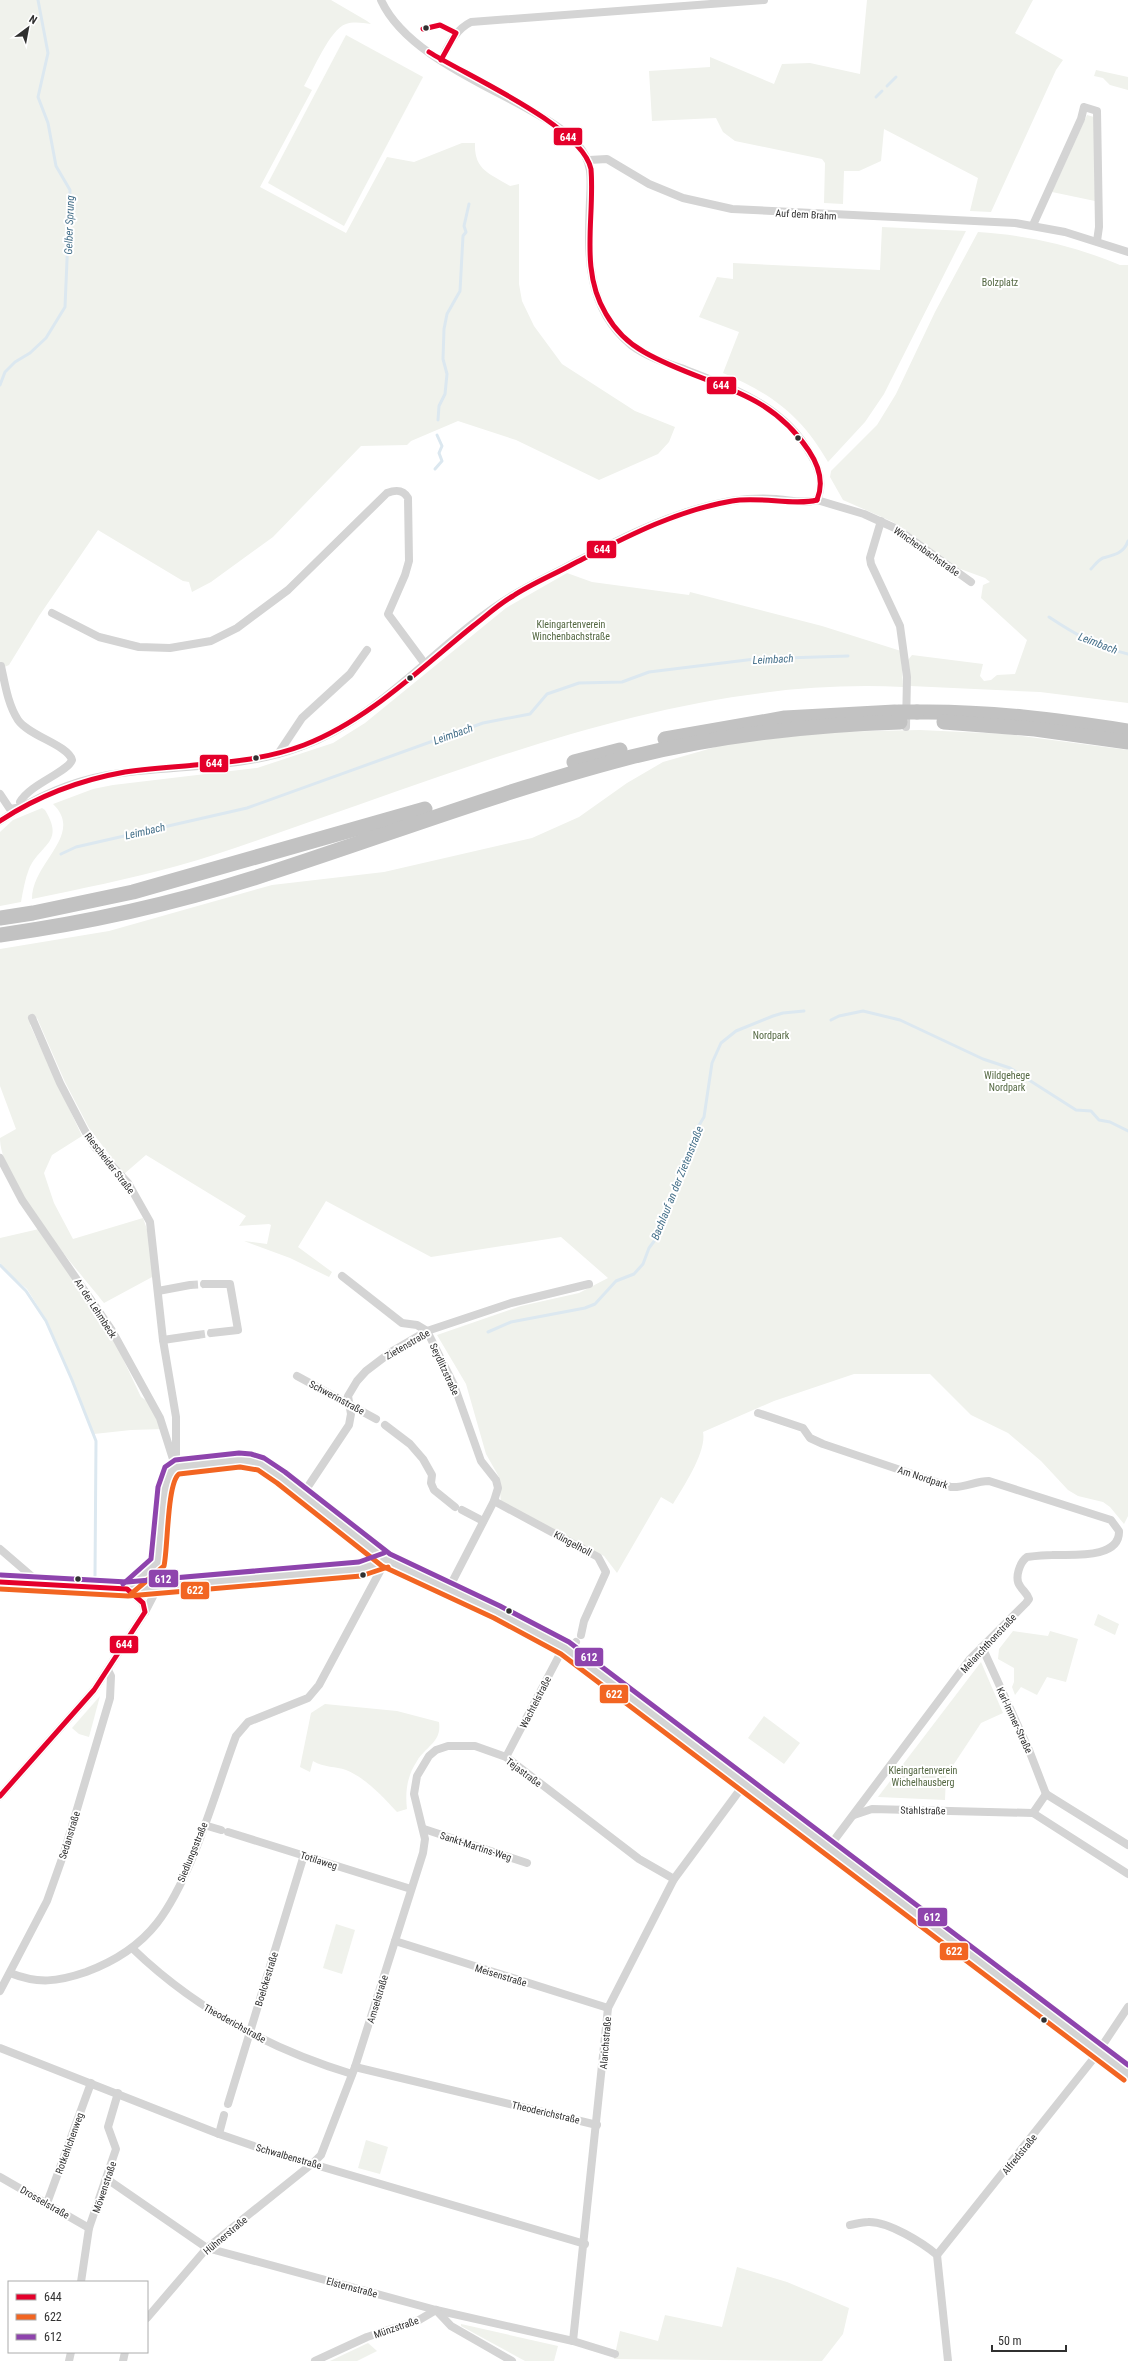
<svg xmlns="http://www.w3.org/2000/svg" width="1128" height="2361" viewBox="0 0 1128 2361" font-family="'Roboto Condensed',sans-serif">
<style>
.green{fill:#f0f2ec}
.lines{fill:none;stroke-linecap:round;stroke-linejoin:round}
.stream{stroke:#dce8f0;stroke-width:3}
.minor-tunnel{stroke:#d6d6d6;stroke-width:8;stroke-dasharray:8 4;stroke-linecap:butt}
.minor{stroke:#d4d4d4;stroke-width:8}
.tertiary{stroke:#d4d4d4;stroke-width:10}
.motorway{stroke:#c2c2c2;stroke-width:15}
.motorway-bridge{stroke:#c2c2c2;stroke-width:15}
.bus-1-casing{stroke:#fff;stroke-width:8}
.bus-2-casing{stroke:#fff;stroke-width:8}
.bus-3-casing{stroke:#fff;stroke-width:8}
.bus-1{stroke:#e4002b;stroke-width:5}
.bus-2{stroke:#f26522;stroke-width:5}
.bus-3{stroke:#8e44ad;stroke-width:5}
.bus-dot{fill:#303030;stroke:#fff;stroke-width:1.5}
.labels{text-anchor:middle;stroke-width:4;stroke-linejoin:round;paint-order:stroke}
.street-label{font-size:10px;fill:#303030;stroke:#fff}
.park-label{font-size:10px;fill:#536741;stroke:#fff}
.water-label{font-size:11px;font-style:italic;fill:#45708a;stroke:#fff}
.line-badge{stroke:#fff;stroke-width:1.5}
.badge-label{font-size:11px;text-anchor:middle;font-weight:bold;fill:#fff}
</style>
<rect width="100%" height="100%" fill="#fff"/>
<g class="green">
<path d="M0 0H331L367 21 371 24C363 23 354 21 346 24 330 29 313 71 304 86L312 90 260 187 346 233 387 157 414 162 462 143H475C474 170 489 173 510 186L519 184V284L522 301 534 326 562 364 635 411 675 427 669 442 658 454 599 480 516 440 458 421 411 441 407 445 361 446 273 537 211 582 192 592 189 582 183 581 98 530 39 616 9 665 0 669Z"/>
<polygon points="867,0 1033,0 1015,33 1063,60 1056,70 991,212 970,211 978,178 884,129 881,161 859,171 844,171 843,204 824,203 825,163 822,159 735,141 723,132 716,118 652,121 649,71 710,67 710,57 774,84 782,64 810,63 860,74"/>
<polygon points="346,35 423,77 344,226 268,183"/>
<polygon points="1096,70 1128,77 1128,90 1110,85 1103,78 1094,76"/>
<polygon points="1087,115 1094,117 1095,201 1052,192"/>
<path d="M882 227 966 231 884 394 865 422 828 462C801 415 772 394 723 373L739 332 699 317 717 277 733 279V263L880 270Z"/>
<path d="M978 232C1027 235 1075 246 1120 265H1128V703L1040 692 910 686 908 660 912 655 983 664 980 676 984 681 991 680 997 675 1015 674 1027 640 981 598 983 585 990 582 985 578 955 567 893 522 843 500 830 477 831 471 877 425 896 394 935 312Z"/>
<path d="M567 573 592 582 689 595 690 592 822 626 901 651 903 687C698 677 505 754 315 820 269 836 224 853 177 866 129 879 80 889 32 899 32 862 85 835 53 804L93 789 113 785 257 768 333 743 365 723 506 608Z"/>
<path d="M920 730 1007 734 1128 750V1516L1124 1524 1110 1507 1103 1502 1078 1496 1068 1490 1041 1461 1008 1433 971 1415 930 1374H854L774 1401 703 1432C707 1451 684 1486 673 1504L661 1497 617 1573 604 1556 501 1504 499 1477 486 1454 466 1384 437 1335 521 1306 579 1293 608 1278 561 1237 431 1257 326 1201 298 1247 332 1272 329 1277 290 1258 244 1241 267 1244 271 1225 269 1224 239 1226 246 1216 146 1155 124 1174 89 1128 65 1082 37 1018 30 1025 82 1136 52 1155 44 1173 54 1203 73 1239 143 1218 149 1235 154 1276 104 1303C76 1268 0 1182 0 1138L16 1129 0 1086V949L109 931 272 885 384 872 532 838 579 817 627 783 663 762 726 744 828 732Z"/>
<path d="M42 808 45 810C65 843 41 843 29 869 25 879 23 891 21 902L0 906V832L13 820Z"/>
<polygon points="39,1229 108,1327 141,1397 150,1403 163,1429 131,1430 94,1434 47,1321 27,1289 6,1271 0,1263 0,1238"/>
<polygon points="1098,1614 1119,1624 1115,1635 1094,1625"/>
<polygon points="1013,1631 1048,1636 1050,1631 1078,1639 1066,1682 1047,1677 1037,1695 1021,1687 1015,1695 1012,1687 1014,1682 1014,1668 998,1659 999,1649"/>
<polygon points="981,1662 1003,1713 981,1723 946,1776 945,1800 878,1797"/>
<polygon points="100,1696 89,1737 79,1734 72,1728"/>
<path d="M325 1704 397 1711 439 1722C442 1742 426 1746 417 1761 407 1776 405 1792 407 1809L397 1812C383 1797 366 1778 346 1770 336 1766 324 1768 313 1761L310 1772 300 1767 311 1713Z"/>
<polygon points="764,1716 800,1743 784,1764 748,1738"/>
<polygon points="336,1924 355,1930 342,1974 323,1968"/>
<polygon points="366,2140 388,2147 380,2174 358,2168"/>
<polygon points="737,2267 787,2282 849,2308 843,2334 822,2361 614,2359 620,2331 658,2341 665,2315 722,2327"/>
<polygon points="461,2324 558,2346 554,2361 525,2361 461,2326"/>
<polygon points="368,2343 377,2351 357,2361 330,2361"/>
</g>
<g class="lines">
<g class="stream">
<polyline points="887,86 896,77"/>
<polyline points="876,97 882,91"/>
<polyline points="0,385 5,372 15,362 30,353 46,338 65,307 70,190 56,166 48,123 38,97 48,53 38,0"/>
<polyline points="438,420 439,406 445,394 447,374 443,359 444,329 447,314 460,291 463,236 466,232 464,226 469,204"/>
<polyline points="435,469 442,461 439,453 442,446 437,435"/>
<path d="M1091 569C1094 566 1098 560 1103 558 1114 555 1124 553 1128 541"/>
<path d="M1049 617C1076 635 1096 646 1128 654"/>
<polyline points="61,854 76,847 247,808 483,723 530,714 547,694 579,683 622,682 649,672 755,659 848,656"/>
<polyline points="831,1020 839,1016 863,1011 900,1020 983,1059 1010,1068 1076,1110 1091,1111 1099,1120 1110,1122 1128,1131"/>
<polyline points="0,1265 26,1291 46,1321 72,1380 96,1441 95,1576"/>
<polyline points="488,1332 511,1322 585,1308 595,1304 616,1281 634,1274 643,1264 649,1248 655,1240 662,1224 674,1192 675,1181 686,1165 698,1127 704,1117 712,1063 721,1043 736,1031 773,1016 783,1013 804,1011"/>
</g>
<g class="minor-tunnel">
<polyline points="190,1285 204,1284"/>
<polyline points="197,1335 211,1333"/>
</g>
<g class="minor">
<path d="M381 0C404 51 480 82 528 109 546 119 565 129 578 145 593 162 591 179 590 200 588 253 585 307 631 345 646 356 663 362 681 368 731 388 783 404 811 455 819 468 824 485 817 500"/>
<path d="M441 60C449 45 455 30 471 22L764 0"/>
<polyline points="589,160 607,159 649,184 683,198 732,209 1015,223 1065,232 1128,252"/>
<polyline points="1033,225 1081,119 1084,107 1097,111 1099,227 1097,241"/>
<polyline points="881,521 870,558 871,564 900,626 907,677 906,727"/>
<path d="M52 613 99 637 139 647 170 648 211 641 237 628 288 590 387 493C395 490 403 489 408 498L409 561 405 575 388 614 425 664"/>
<polyline points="278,754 302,718 350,674 367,650"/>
<path d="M0 794 10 809 22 807 20 802C30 784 68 772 72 760 68 745 29 736 18 720 8 705 5 684 1 666"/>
<path d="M0 821C32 799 69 782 108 775 171 764 239 770 300 747 383 717 438 641 512 596 531 584 552 575 572 564 623 537 674 511 731 501 745 499 762 498 776 499 789 500 804 504 817 500L864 514 897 529 971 582"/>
<polyline points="32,1018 60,1083 85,1131 94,1146 128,1183 150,1222 163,1340 176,1417 176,1467"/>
<polyline points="0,1158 22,1200 111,1329 160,1418 173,1459"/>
<polyline points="342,1276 402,1323 417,1325 427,1331 454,1385 481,1461 496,1480 498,1488 494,1501 448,1590"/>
<polyline points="204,1284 230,1284 238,1330 211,1333"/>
<polyline points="158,1291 190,1285"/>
<polyline points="163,1340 197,1335"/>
<polyline points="297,1376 376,1419"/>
<path d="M758 1413 803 1428 810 1438 823 1444 951 1487C965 1488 975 1481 989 1481L1111 1520 1119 1531C1120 1560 1069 1554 1052 1555 1044 1555 1035 1556 1027 1557 1020 1562 1014 1578 1020 1586 1023 1591 1027 1593 1029 1599L1026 1603 970 1659 829 1847"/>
<polyline points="385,1425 410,1444 423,1459 432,1475 431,1483 434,1490 455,1507"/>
<polyline points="303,1494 349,1425 351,1414 348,1396 357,1381 366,1371 391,1352 427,1331 511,1303 589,1284"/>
<polyline points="494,1501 598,1557 606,1572 584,1621 581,1635"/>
<polyline points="462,1510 483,1521"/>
<polyline points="0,1549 43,1586"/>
<polyline points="127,1589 143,1603 145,1612"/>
<polyline points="982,1647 1029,1750 1046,1794"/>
<path d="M506 1757 560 1654C565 1648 572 1648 576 1642"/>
<polyline points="1046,1794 1128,1845"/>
<polyline points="0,1796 94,1690 145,1612 159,1585"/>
<polyline points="1033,1813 1046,1794"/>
<polyline points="854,1815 872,1809 1033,1813 1128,1874"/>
<polyline points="204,1825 221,1830"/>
<polyline points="424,1829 527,1863"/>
<polyline points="228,1832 411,1889"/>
<polyline points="395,1941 608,2008"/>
<path d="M132 1948C194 2008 270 2049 352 2074"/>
<path d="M10 1973C38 1984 57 1982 86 1972 113 1962 139 1946 157 1923 193 1876 215 1792 236 1736L248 1722 308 1698 319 1685 386 1560"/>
<polyline points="0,1991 47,1901 64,1853 110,1698 111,1676 108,1670"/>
<polyline points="0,2048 219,2134 268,2151 585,2244"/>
<polyline points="355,2067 597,2125"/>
<polyline points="228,2104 304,1855"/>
<polyline points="219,2134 224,2115"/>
<polyline points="0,2177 89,2228"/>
<polyline points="107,2179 207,2248 436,2310 573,2341 615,2354"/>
<polyline points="47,2203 91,2083"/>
<path d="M850 2225C856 2224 862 2222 868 2222 888 2221 923 2243 937 2255L948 2361"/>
<polyline points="937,2255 1094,2058 1128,2007"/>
<polyline points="81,2282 89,2228 116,2149 108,2127 118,2093"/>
<polyline points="436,2310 451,2326 512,2361"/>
<polyline points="147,2318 207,2248 313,2163 321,2155 355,2067 423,1853 425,1839 414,1794 417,1776 429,1756 436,1750 448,1746 475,1746 506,1757 639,1859 674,1879"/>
<polyline points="573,2341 608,2008 674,1879 745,1783"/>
<polyline points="69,2361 71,2352"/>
<polyline points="123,2361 125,2352"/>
<polyline points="315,2361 367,2337 419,2320 436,2310"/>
</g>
<g class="tertiary">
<polyline points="0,1582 43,1586 127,1589 360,1569 386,1560"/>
<polyline points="159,1585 158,1563 165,1488 170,1472 176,1467 240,1460 250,1461 261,1464 281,1477 386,1560 497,1612 565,1648 1128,2074"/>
<polyline points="129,1587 158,1563"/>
</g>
<g class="motorway">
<path d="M917 712C988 711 1058 720 1128 731"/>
<polyline points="944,722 1035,729 1128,742"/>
<polyline points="665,739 785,718 895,712"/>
<polyline points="574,762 620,750"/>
<polyline points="0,918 33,913 133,892 425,809"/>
<path d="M0 935C86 923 172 904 254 878 379 838 501 791 627 758 717 735 808 725 900 722"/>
</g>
<polyline class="motorway-bridge" points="898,712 917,712"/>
<defs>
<g id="bus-1">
<polyline points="423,29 440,25 456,33 441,60"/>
<path d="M429 52C467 76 581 125 591 169 595 217 579 270 606 314 615 330 628 343 644 352 705 387 766 386 809 451 819 466 824 483 817 500"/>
<path d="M0 821C39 795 80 780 125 772 185 763 246 767 304 745 367 721 421 668 473 626 486 616 499 604 513 596 531 584 553 575 573 564 624 538 674 511 732 501 758 496 795 506 817 500"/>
<polyline points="0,1582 127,1589 143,1603 145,1612 94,1690 0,1796"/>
</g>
<g id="bus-2">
<polyline points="0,1589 128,1596 361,1576 388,1567"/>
<path d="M131 1594 164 1566C168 1548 167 1483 179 1474L240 1467 258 1470 277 1483 382 1566 494 1618 561 1654 1124 2080"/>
</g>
<g id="bus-3">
<polyline points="1,1575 127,1582 359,1562 384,1553"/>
<polyline points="123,1584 151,1559 158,1487 165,1467 175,1460 239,1453 251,1454 264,1458 285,1472 390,1554 500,1606 569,1642 1128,2065"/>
</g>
</defs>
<use href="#bus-1" class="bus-1-casing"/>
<use href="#bus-2" class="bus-2-casing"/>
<use href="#bus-3" class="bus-3-casing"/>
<use href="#bus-1" class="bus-1"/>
<use href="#bus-2" class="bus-2"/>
<use href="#bus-3" class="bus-3"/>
</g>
<g class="bus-dot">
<circle cx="426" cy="28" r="3.5"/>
<circle cx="798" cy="438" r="3.5"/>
<circle cx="410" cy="678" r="3.5"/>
<circle cx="256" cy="758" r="3.5"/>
<circle cx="363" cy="1575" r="3.5"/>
<circle cx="78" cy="1579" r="3.5"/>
<circle cx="509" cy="1611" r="3.5"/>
<circle cx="1044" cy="2020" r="3.5"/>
</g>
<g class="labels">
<g class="street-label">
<text transform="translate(806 214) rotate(3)" y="4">Auf dem Brahm</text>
<text transform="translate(927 551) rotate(35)" y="4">Winchenbachstraße</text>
<text transform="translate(110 1163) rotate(52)" y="4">Riescheider Straße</text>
<text transform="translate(96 1308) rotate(57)" y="4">An der Lehmbeck</text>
<text transform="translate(407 1344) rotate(-30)" y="4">Zietenstraße</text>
<text transform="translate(445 1369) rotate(65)" y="4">Seydlitzstraße</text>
<text transform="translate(337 1397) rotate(28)" y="4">Schwerinstraße</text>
<text transform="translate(923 1477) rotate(18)" y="4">Am Nordpark</text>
<text transform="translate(573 1543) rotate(28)" y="4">Klingelholl</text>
<text transform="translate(988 1643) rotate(-47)" y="4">Melanchthonstraße</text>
<text transform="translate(535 1702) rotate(-63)" y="4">Wachtelstraße</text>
<text transform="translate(1015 1720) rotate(65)" y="4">Karl-Immer-Straße</text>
<text transform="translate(524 1772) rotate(37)" y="4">Tejastraße</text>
<text transform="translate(923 1810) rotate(1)" y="4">Stahlstraße</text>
<text transform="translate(69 1835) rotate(-73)" y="4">Sedanstraße</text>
<text transform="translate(476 1846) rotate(18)" y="4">Sankt-Martins-Weg</text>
<text transform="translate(192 1852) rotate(-68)" y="4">Siedlungsstraße</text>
<text transform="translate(319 1860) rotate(18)" y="4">Totilaweg</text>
<text transform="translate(501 1975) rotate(17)" y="4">Meisenstraße</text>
<text transform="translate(266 1979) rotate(-73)" y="4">Boelckestraße</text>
<text transform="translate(377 1999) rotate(-73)" y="4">Amselstraße</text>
<text transform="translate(235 2023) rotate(29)" y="4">Theoderichstraße</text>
<text transform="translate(605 2043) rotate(-85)" y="4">Alarichstraße</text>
<text transform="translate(546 2112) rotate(13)" y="4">Theoderichstraße</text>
<text transform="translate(69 2143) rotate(-70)" y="4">Rotkehlchenweg</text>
<text transform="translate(1019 2154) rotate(-51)" y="4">Alfredstraße</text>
<text transform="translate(289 2156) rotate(16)" y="4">Schwalbenstraße</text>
<text transform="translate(104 2187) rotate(-71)" y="4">Möwenstraße</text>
<text transform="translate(45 2202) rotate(30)" y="4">Drosselstraße</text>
<text transform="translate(225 2235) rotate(-40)" y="4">Hühnerstraße</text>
<text transform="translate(352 2287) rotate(15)" y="4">Elsternstraße</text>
<text transform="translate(396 2327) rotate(-19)" y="4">Münzstraße</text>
</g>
<g class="park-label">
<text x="1000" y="286">Bolzplatz</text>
<text x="571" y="628">Kleingartenverein<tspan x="571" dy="12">Winchenbachstraße</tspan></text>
<text x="771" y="1039">Nordpark</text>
<text x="1007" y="1079">Wildgehege<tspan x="1007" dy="12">Nordpark</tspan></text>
<text x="923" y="1774">Kleingartenverein<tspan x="923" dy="12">Wichelhausberg</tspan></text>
</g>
<g class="water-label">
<text transform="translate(69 225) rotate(-88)" y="4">Gelber Sprung</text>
<text transform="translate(1098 643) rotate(21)" y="4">Leimbach</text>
<text transform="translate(773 659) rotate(-3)" y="4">Leimbach</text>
<text transform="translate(453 734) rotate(-20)" y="4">Leimbach</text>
<text transform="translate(145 831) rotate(-13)" y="4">Leimbach</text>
<text transform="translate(677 1183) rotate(-68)" y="4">Bachlauf an der Zietenstraße</text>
</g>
</g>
<g class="line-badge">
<rect x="553" y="127" width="30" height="19" rx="4" fill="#e4002b"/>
<rect x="706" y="376" width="31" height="19" rx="4" fill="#e4002b"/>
<rect x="586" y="540" width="31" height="19" rx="4" fill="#e4002b"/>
<rect x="199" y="754" width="30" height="19" rx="4" fill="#e4002b"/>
<rect x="148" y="1569" width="31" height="19" rx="4" fill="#8e44ad"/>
<rect x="180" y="1581" width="30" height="19" rx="4" fill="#f26522"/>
<rect x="109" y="1635" width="30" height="19" rx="4" fill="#e4002b"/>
<rect x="574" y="1647" width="30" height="20" rx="4" fill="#8e44ad"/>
<rect x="599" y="1684" width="30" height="20" rx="4" fill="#f26522"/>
<rect x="917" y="1907" width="31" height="20" rx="4" fill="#8e44ad"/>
<rect x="939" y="1942" width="30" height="19" rx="4" fill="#f26522"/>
</g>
<g class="badge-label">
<text x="568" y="141">644</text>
<text x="721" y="389">644</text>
<text x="602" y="553">644</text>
<text x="214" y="767">644</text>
<text x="163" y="1583">612</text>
<text x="195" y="1594">622</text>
<text x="124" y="1648">644</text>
<text x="589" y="1661">612</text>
<text x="614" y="1698">622</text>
<text x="932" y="1921">612</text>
<text x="954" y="1955">622</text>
</g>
<rect x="8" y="2281" width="140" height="72" fill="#ffffff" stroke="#acacac"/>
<rect x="16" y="2294" width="20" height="6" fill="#e4002b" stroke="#acacac"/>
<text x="44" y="2301" font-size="12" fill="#303030">644</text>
<rect x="16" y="2314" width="20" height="6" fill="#f26522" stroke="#acacac"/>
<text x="44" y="2321" font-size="12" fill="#303030">622</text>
<rect x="16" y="2334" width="20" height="6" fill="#8e44ad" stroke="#acacac"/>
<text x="44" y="2341" font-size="12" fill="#303030">612</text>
<g transform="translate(28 28) rotate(32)" stroke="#ffffff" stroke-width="3" paint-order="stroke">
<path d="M0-3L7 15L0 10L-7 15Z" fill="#303030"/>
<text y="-6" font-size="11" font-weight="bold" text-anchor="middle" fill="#303030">N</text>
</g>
<path d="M992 2345v6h74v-6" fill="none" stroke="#303030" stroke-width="2"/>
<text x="998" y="2345" font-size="12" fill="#303030" stroke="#ffffff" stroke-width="3" paint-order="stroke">50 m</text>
</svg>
